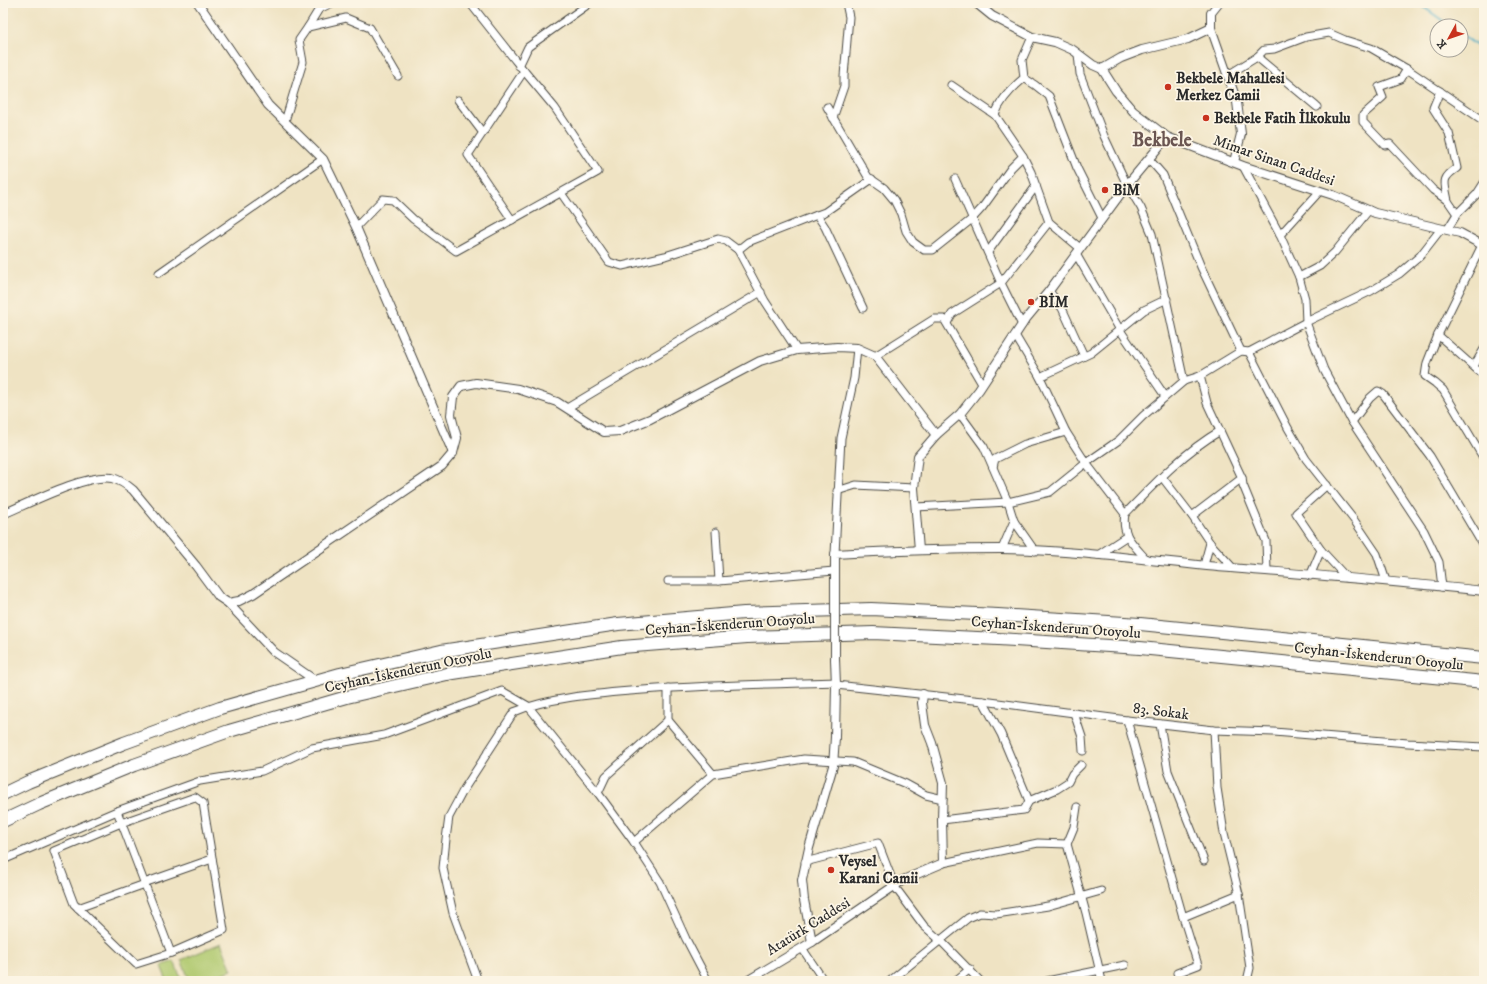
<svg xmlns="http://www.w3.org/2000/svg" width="1487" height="984" viewBox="0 0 1487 984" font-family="'IM FELL DW Pica',serif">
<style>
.green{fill:#b0c96f;stroke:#6e7a4d}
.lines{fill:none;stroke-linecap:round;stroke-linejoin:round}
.stream{stroke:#47adc7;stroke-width:2}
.minor-casing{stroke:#484742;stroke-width:9}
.tertiary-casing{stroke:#484742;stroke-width:10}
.motorway-casing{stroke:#484742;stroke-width:14}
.minor{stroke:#fff;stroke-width:7}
.tertiary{stroke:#fff;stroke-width:8}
.motorway{stroke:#fff;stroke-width:12}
.tertiary-bridge-casing{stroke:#484742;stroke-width:10;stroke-linecap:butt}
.tertiary-bridge{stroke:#fff;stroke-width:8}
.poi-dot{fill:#c8321e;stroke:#fcf5e5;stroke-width:1.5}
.labels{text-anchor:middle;stroke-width:3.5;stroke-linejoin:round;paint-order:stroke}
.poi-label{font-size:15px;font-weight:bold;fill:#2b2b2b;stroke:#fcf5e5;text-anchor:start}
.street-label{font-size:15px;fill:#2b2b2b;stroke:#fcf5e5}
.district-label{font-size:19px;font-weight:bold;fill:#6a5551;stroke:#fcf5e5}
</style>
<rect width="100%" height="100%" fill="#fcf5e5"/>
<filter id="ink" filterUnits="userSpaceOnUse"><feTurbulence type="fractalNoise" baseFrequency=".025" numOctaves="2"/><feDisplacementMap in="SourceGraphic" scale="8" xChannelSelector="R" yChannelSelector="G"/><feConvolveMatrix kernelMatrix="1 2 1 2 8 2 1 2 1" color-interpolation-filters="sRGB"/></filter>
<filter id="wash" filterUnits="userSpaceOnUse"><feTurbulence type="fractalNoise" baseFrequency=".012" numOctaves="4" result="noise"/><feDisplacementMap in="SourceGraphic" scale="16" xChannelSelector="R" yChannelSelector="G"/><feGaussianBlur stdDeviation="0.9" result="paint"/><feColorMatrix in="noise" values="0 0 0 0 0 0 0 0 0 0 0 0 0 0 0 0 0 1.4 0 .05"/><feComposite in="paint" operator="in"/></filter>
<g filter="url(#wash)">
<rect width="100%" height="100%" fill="#efe3c3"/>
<g class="green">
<polygon points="221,943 232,970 204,981 190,981 181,960"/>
<polygon points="174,961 182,981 167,981 161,966"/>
</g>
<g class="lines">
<g class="stream">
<polyline points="1418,3 1450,26"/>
<polyline points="1461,34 1484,51"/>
</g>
</g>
</g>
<g filter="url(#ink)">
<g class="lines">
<defs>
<g id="minor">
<polyline points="308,27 319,9 332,3"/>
<polyline points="1078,54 1080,74 1104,136 1127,185 1141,208 1152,234 1184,381"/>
<polyline points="1257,57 1317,107"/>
<polyline points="519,66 528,47 590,3"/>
<polyline points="1407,69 1401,79 1379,87 1383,97 1363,115 1363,122 1385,145 1390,144 1433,190 1448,201 1457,214"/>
<polyline points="1228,75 1257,57 1264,50 1274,49 1306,37 1329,33 1345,40 1371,48 1407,69 1484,121"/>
<polyline points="1024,78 1035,85 1049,96 1077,168 1102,218"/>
<polyline points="951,85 995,115 1023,156 1031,172 1049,222 1080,248"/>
<path d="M1440 91 1433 108 1449 133 1457 168C1440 179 1445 183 1448 201"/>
<polyline points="458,100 483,133"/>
<polyline points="827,107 868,177 884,188 894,200 901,214 906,231 913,242 924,250 933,250 972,219 982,208 1011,168 1023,156"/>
<path d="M995 115C1000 100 1012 88 1024 78L1022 60 1032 37"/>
<polyline points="833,118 844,86 844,76 849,17 846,3"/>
<polyline points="285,121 303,62 299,40 308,27 346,18 370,28 398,76"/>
<polyline points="1149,159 1163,175 1201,267 1241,351"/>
<polyline points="1243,166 1280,235 1299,277 1305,299 1306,322 1324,370 1352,422 1424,531 1439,562 1442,587"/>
<polyline points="955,179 1001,283 1022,325"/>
<polyline points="561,193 609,262 622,266 665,256 718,239 726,241 738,250 765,301 797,350"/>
<polyline points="817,215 825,212 872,179"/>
<polyline points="512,220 468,155 524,71"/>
<polyline points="356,227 383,199 393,200 413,219 456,251 598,172 555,108 515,60 470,3"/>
<polyline points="1447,230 1457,214 1477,194 1484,183"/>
<polyline points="1280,235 1320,191"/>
<polyline points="1482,245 1438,335 1427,363 1425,376 1435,383 1443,390 1484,459"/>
<polyline points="738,250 748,242 817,215 825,227 863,308"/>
<polyline points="988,252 1036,186"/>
<polyline points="1076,254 1120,330 1165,396"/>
<polyline points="159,273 323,159"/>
<polyline points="1299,277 1320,266 1335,252 1369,210"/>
<polyline points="1049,291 1062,308 1084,356"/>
<polyline points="947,323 952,314 1001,283 1049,222"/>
<path d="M1015 335 1040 377 1066 432 1086 463 1125 514C1121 535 1133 544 1146 559"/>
<polyline points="1438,335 1484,376"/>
<polyline points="1249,352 1288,428 1306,459 1354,520 1377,554 1386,581"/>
<polyline points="875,356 934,319 944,319 982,384"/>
<polyline points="1474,366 1484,349"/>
<polyline points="1200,376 1207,403 1242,478 1243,485 1266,541 1267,571"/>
<polyline points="1040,377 1091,353 1144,310 1167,299"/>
<polyline points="567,408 761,292"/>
<polyline points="960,414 984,447 1008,502 1014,521 1035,551"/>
<polyline points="1352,422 1370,398 1378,391 1383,394 1430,456 1484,547"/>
<polyline points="993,467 995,459 1025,444 1066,432"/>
<polyline points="1162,477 1192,516 1210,543 1233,568"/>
<polyline points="1327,485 1296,513 1321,550 1347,578"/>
<polyline points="837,491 856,485 914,488"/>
<polyline points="916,507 1008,502 1050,492 1086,463 1119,440 1143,416 1184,381 1200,376 1241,351 1249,352 1306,322 1371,291 1399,274 1420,256 1441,229"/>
<path d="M1125 514C1154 484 1184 452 1220 431"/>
<polyline points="1192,516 1242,478"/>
<polyline points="716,532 719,581"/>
<polyline points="1002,549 1014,521"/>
<polyline points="835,554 841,438 854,378 857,348"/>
<polyline points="1098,555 1127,536"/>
<polyline points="1204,565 1210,543"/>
<polyline points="1310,576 1321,550"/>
<polyline points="668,581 719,581 834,571"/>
<polyline points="836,685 983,701 1127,720 1214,730 1274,732 1408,743 1484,747"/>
<polyline points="668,688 668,720 713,774"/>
<polyline points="983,701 1001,734 1029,801"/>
<polyline points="1074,713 1082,737 1083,751"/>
<polyline points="1127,720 1183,917 1239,894"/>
<polyline points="1160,724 1168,771 1204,861"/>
<polyline points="1214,730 1217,788 1224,833 1239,894 1250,968 1247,981"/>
<polyline points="598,793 606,776 668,720"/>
<polygon points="195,797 203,803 224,930 171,953 136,964 74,904 54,851 121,823"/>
<polyline points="1077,807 1074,827 1067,844 1086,913 1102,981"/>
<polyline points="117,811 171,953"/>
<polyline points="942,820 1024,810 1029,801 1057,789 1068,782 1072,774 1081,765"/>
<polyline points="634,842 713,774 804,759 853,762 906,784 926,795 943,799"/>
<polyline points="3,860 117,811 200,781 262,771 312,748 384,735 502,691 528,706 598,793 634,842 660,882 686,939 708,981"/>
<polyline points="805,862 878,843 895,887 924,926 941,941 980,981"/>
<polyline points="943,863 1038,843 1067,844"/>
<polyline points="144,883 212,859"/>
<polyline points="78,908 145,884"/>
<polyline points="802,948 824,981"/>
<polyline points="1177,973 1198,965 1183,917"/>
<path d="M478 981 453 913 443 868 446 839 449 817 464 789 514 712C547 698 594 694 630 691 699 685 767 684 836 682"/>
<polyline points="890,981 968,918 980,913 996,914 1048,906 1101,891"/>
<polyline points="955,981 970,969"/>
<polyline points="1047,981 1125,965"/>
</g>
<g id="tertiary">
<polyline points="198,3 268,105 323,159 356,227 453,453"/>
<polyline points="976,3 992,16 1032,37 1055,42 1073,50 1093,65 1102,69 1116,91 1133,111 1167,137 1243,166 1333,195 1375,213 1460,233 1484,246"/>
<polyline points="1219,3 1211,13 1211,28 1237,102 1241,134 1234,162"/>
<polyline points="1102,69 1121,58 1142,50 1188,39 1211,28"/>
<path d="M3 514C29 503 85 474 112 478 120 480 127 485 133 490L196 566 219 597 228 603 239 601 253 594 442 466 453 453 457 438 451 415 453 397 461 386 476 383 518 389 557 402 604 432 620 431 650 419 760 361 797 350 837 347 857 348 875 356 936 435"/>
<polyline points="919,550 914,488 918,456 936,435 960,414 979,390 1025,320 1049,291 1127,185 1167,137"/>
<path d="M835 582V554C890 551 946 549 1001 549 1070 550 1139 559 1207 566 1299 574 1392 581 1484 591"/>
<polyline points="228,603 274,652 316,681"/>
<polyline points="812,942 804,900 802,880 809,848 833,766 835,737 836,685 835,659"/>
<polyline points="747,981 812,942 903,880 943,863 942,820 943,783 932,743 925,725 922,703 923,694"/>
</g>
<g id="motorway">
<polyline points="3,794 28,782 124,743 220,708 340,674 441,651 618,624 744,613 871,609 998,615 1140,624 1484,658"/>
<polyline points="3,821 39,804 134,765 229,731 347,697 447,674 622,647 747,637 873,633 998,639 1140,648 1484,682"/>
</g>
</defs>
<use href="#minor" class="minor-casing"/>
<use href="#tertiary" class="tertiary-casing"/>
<use href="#motorway" class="motorway-casing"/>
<use href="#minor" class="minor"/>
<use href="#tertiary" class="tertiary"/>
<use href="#motorway" class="motorway"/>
<defs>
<polyline id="tertiary-bridge" points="835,582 835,659"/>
</defs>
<use href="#tertiary-bridge" class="tertiary-bridge-casing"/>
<use href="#tertiary-bridge" class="tertiary-bridge"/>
</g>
</g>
<g class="poi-dot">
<circle cx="1168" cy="87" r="4"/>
<circle cx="1206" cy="118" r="4"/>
<circle cx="1105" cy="190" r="4"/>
<circle cx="1031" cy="302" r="4"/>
<circle cx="831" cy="870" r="4"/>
</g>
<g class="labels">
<g class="poi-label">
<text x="1176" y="83">Bekbele Mahallesi<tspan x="1176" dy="17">Merkez Camii</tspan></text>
<text x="1214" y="123">Bekbele Fatih İlkokulu</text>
<text x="1113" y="195">BiM</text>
<text x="1039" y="307">BİM</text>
<text x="839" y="866">Veysel<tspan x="839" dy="17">Karani Camii</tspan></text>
</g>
<g class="street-label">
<text transform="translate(1274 160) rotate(19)" y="5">Mimar Sinan Caddesi</text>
<text transform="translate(730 624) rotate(-4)" y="5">Ceyhan-İskenderun Otoyolu</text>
<text transform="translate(1056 627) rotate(4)" y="5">Ceyhan-İskenderun Otoyolu</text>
<text transform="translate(1379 656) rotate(6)" y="5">Ceyhan-İskenderun Otoyolu</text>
<text transform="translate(408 670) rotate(-12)" y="5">Ceyhan-İskenderun Otoyolu</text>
<text transform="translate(1161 711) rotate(7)" y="5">83. Sokak</text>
<text transform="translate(808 926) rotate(-32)" y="5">Atatürk Caddesi</text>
</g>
<g class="district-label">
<text x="1162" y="146">Bekbele</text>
</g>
</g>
<rect width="1487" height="984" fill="none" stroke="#fcf5e5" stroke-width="16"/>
<g transform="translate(1449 38) rotate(230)"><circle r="19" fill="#fcf5e5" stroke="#a8a49b"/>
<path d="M0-3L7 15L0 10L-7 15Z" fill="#c8321e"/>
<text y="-6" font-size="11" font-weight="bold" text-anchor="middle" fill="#2b2b2b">K</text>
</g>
</svg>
